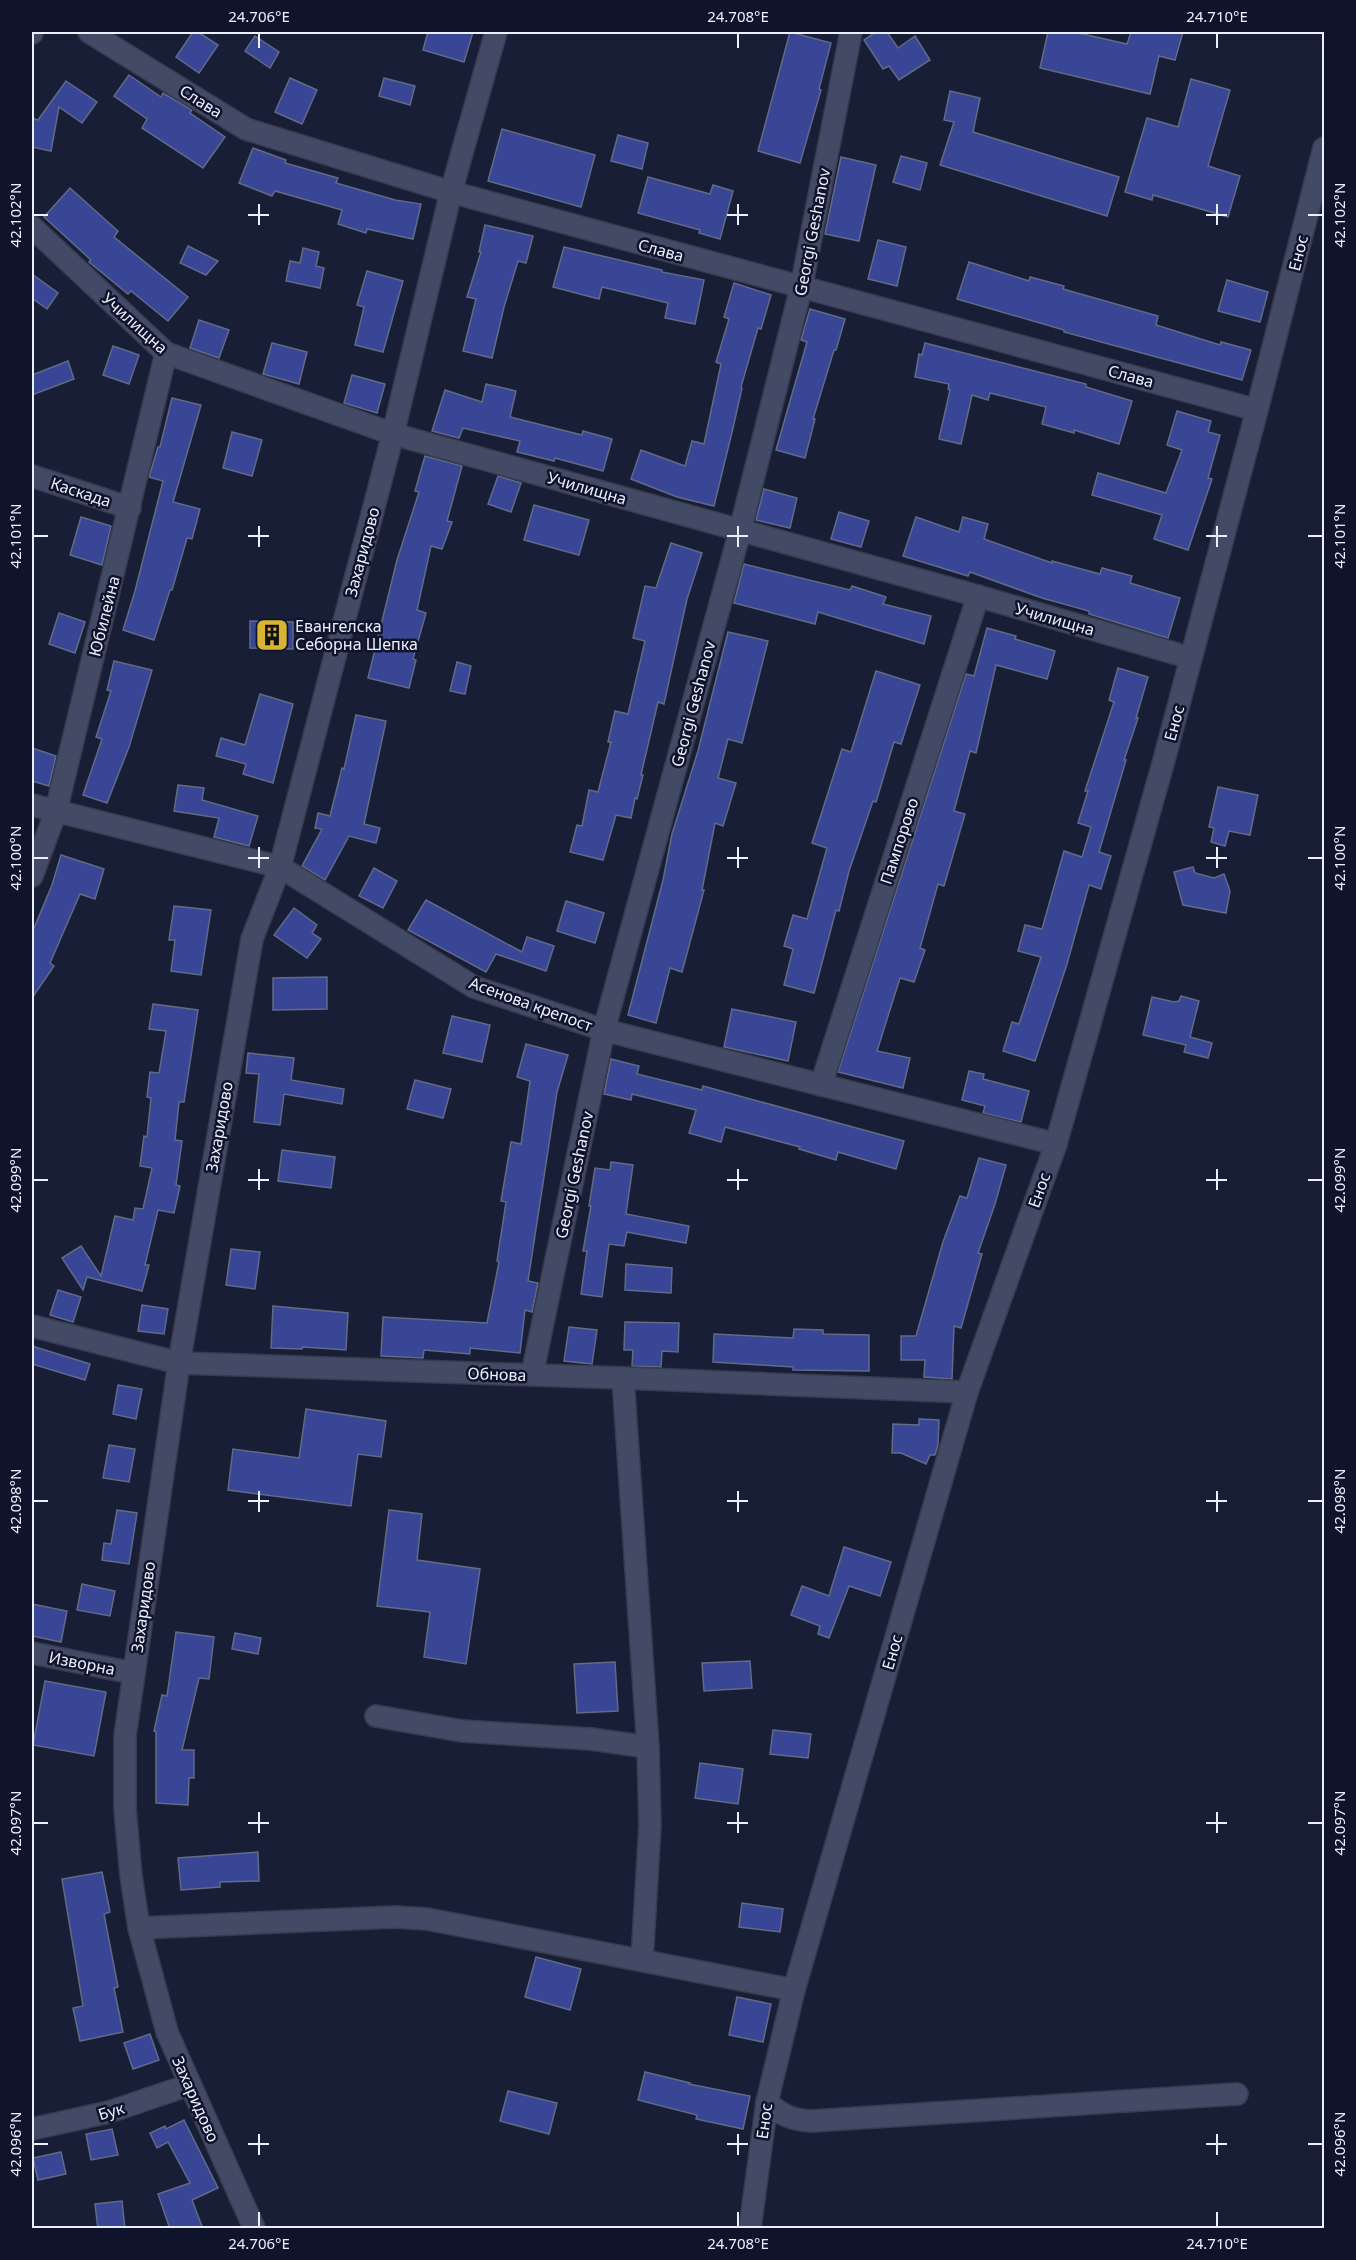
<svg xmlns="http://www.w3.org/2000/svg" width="1356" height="2260" viewBox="0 0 1356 2260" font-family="'Noto Sans',sans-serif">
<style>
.building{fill:#384695;stroke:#616a87;stroke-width:1.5}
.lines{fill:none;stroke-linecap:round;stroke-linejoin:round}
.minor-casing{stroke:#383a4e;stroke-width:24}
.minor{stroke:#434a66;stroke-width:21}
.ticks{fill:none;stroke:#ecf0fe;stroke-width:2}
.labels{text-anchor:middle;stroke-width:5;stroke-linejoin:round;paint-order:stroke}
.street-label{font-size:16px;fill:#ecf0fe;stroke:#0f142c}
.poi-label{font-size:16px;fill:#ecf0fe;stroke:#0f142c;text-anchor:start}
.neatline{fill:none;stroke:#ecf0fe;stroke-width:2}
.ticks-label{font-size:15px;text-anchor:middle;fill:#ecf0fe}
</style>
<rect width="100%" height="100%" fill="#181e36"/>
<g class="building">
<polygon points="193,32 198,32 218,45 199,73 176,57"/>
<polygon points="428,32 473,32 464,62 423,50"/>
<polygon points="790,32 831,43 819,89 821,90 800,163 758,151"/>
<polygon points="876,32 887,32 898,48 915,36 930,60 899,80 889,66 883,69 864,40"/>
<polygon points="1048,32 1074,32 1127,44 1131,32 1183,32 1175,60 1159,56 1150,94 1040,68"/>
<polygon points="255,36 279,52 270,68 245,51"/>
<polygon points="129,75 161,97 163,93 192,110 190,113 225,137 203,168 142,128 147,119 114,96"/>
<polygon points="290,78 317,90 302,124 275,112"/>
<polygon points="384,78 415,86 410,105 379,96"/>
<polygon points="1191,79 1230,90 1208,166 1240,176 1228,217 1153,195 1152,200 1125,192 1147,118 1178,127"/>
<polygon points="66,81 97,102 82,123 59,107 51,151 32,147 32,118 38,120"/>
<polygon points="950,91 980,98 973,132 1119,177 1107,216 940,165 954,122 944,120"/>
<polygon points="502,129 595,155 581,207 488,181"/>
<polygon points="618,135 648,143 642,169 611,161"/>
<polygon points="253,148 286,160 285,163 338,178 336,183 395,200 421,204 413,239 367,229 366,233 338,224 342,210 275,191 272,196 239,183"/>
<polygon points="901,156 927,163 920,190 893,182"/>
<polygon points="841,157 876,165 859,241 825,234"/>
<polygon points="648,177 710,194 713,185 733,191 720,239 699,233 700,230 638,213"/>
<polygon points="70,188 118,231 114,237 188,297 168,321 131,291 128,294 89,262 91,260 44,217"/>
<polygon points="485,225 533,236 526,263 518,261 504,307 492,358 463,351 476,299 467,297 481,252 479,252"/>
<polygon points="878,240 906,247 897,286 868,279"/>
<polygon points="188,246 218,261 206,275 180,263"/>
<polygon points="564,247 662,270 662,272 704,280 695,324 665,318 668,303 602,287 599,299 553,287"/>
<polygon points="303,248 319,252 316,266 324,268 320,288 286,281 290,261 300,263"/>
<polygon points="969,262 1029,281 1030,277 1064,286 1063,289 1158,316 1156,325 1220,345 1221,342 1251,350 1242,380 1064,332 1064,330 957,299"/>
<polygon points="367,271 403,281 383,352 355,345 364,307 357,305"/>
<polygon points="32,274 58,293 47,309 32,298"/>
<polygon points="1227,280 1268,292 1260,322 1218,311"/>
<polygon points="734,283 771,295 761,329 758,328 741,387 742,388 733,428 714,506 677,497 631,479 641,450 685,466 692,441 704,444 721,364 716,362 729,319 724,317"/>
<polygon points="810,309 845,319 836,350 834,350 813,419 815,419 805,458 776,450 807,342 801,340"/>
<polygon points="199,320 229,330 219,358 190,348"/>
<polygon points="272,343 307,352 299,384 263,374"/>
<polygon points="925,343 1086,384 1086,387 1132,401 1119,444 1074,430 1074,433 1042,424 1046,407 990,393 988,400 972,395 961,444 939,439 950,390 948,389 949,384 915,377 919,354 922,355"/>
<polygon points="113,346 139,355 129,384 103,375"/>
<polygon points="68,361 74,379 32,395 32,375"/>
<polygon points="352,375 385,384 377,413 344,403"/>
<polygon points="486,384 516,391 510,417 582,435 583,431 612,439 603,471 555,458 554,461 517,452 520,441 463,428 459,438 432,431 445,390 482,402"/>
<polygon points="172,398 201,405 173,502 200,509 192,539 187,538 172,590 170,590 154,640 123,630 135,591 163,481 149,477 158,447 160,447"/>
<polygon points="1177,411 1211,421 1208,432 1220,435 1208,478 1212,479 1188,550 1154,539 1162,515 1092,495 1098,473 1166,493 1182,450 1167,445"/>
<polygon points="232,432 262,440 252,476 223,468"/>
<polygon points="425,456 462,466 447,521 452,522 442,549 431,546 417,610 426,613 413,659 416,660 409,688 368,678 397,560 419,492 415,491"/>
<polygon points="498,476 521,483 511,512 488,504"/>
<polygon points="764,489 797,498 790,528 756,520"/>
<polygon points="534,505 589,520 579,555 524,540"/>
<polygon points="839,512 869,521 861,547 831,539"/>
<polygon points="81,517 111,526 102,565 70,555"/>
<polygon points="916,517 959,532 963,517 988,524 984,539 1052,563 1052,561 1100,574 1102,568 1132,576 1130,583 1180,598 1168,638 1089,614 1089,611 1042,598 970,572 968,576 903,556"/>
<polygon points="671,543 702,553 687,599 664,704 658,702 641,775 643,775 637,799 635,798 631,818 616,815 603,860 570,852 577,825 582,826 589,790 598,792 611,742 608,742 615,711 628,714 645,641 633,638 645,586 656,588"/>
<polygon points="744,564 850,590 852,586 886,597 883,604 931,616 924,644 818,612 815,624 734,603"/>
<polygon points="59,613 85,622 75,653 49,644"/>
<polygon points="250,621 293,622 293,649 250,648"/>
<polygon points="987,628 1016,636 1015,639 1055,651 1047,679 996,665 976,753 970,751 954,811 965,814 944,886 938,884 920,948 925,950 914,982 900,978 877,1051 910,1058 903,1088 838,1072 966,674 974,676"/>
<polygon points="728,632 768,641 742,743 728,739 718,778 736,783 723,826 715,823 702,890 704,890 682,972 670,968 656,1023 628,1015 663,880 672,834 698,751"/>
<polygon points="114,661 152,670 129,747 107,803 83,795 102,739 96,737 111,691 107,690"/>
<polygon points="457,662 471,666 465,694 450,691"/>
<polygon points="1118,668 1148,677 1136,718 1138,718 1124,760 1126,760 1099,852 1111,856 1101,889 1089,885 1067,964 1035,1061 1003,1051 1012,1022 1019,1024 1041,957 1018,951 1025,925 1042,929 1064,851 1082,857 1091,827 1078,823 1088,791 1085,791 1114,702 1109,700"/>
<polygon points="876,671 920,685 901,744 894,742 876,802 873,801 849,871 839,911 836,910 814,993 784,985 793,949 784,946 793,915 807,919 827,848 812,843 842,749 851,752"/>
<polygon points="260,694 293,704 273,783 243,774 246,764 216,756 221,738 245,745"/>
<polygon points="356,715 386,721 364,824 380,828 376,843 349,836 325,880 302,866 322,829 315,828 318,813 330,816 342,768 344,769"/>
<polygon points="32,748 56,756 49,786 32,781"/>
<polygon points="178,785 204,788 202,800 258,816 249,846 214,837 219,818 174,811"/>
<polygon points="1218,787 1258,795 1250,835 1229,831 1225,846 1211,842 1214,828 1209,827"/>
<polygon points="61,855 104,869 95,899 80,894 50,963 54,966 32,998 32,933 52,885"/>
<polygon points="1193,867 1195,873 1214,878 1224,874 1230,891 1226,913 1183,905 1174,872"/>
<polygon points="374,868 397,881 383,908 359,896"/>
<polygon points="426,900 522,952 527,937 554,946 546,971 496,954 486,972 408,930"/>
<polygon points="566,901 604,913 595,943 557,931"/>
<polygon points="174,906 211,910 201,975 171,971 175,940 169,940"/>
<polygon points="294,908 317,925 312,933 321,939 307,958 274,935"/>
<polygon points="327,977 327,1009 273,1010 273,978"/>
<polygon points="1181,996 1199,1001 1190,1037 1212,1043 1208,1058 1184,1052 1186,1045 1143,1035 1152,997 1174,1002 1179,1001"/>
<polygon points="153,1004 198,1010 184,1102 179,1102 175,1140 182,1141 176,1185 180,1186 174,1213 158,1210 145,1265 149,1265 142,1291 87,1277 83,1290 62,1258 81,1246 101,1276 115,1216 133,1220 135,1208 143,1209 152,1168 140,1166 144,1136 147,1137 151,1098 147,1097 150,1072 159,1073 166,1031 149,1029"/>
<polygon points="732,1009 796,1022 788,1061 724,1047"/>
<polygon points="452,1016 490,1025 482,1062 443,1053"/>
<polygon points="526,1044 568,1055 557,1092 528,1281 538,1283 532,1312 525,1310 520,1353 470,1348 470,1354 424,1350 423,1358 381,1356 383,1317 487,1323 499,1262 497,1261 506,1202 501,1201 511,1142 521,1144 530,1081 517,1077"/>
<polygon points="248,1053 294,1058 291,1080 344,1089 342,1104 284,1094 280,1125 254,1122 259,1074 246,1073"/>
<polygon points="611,1059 639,1066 637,1074 702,1090 703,1086 904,1141 896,1169 838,1152 836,1160 799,1149 800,1147 725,1127 721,1142 689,1133 696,1110 632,1094 631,1100 604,1094"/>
<polygon points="969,1071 984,1074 983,1079 1029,1091 1021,1122 983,1113 985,1106 962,1100"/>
<polygon points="415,1080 451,1089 443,1118 407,1109"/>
<polygon points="282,1150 335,1157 331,1188 278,1181"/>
<polygon points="979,1158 1006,1165 995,1204 978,1253 982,1254 961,1328 954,1326 952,1379 924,1377 925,1360 901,1360 901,1336 916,1336 943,1242 960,1196 967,1198"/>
<polygon points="611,1162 633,1165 626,1214 689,1226 686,1243 627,1232 624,1246 609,1244 602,1297 581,1294 587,1251 583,1251 591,1206 589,1206 595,1168 610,1170"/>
<polygon points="231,1249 260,1252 255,1289 226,1285"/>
<polygon points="626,1264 672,1268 671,1293 625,1290"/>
<polygon points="58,1290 81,1297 73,1322 50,1315"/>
<polygon points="142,1305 168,1309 164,1334 138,1331"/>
<polygon points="273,1306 348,1313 346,1350 303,1347 302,1349 271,1348"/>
<polygon points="625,1322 679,1323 678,1352 662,1351 661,1367 632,1366 633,1350 624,1350"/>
<polygon points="569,1327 597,1330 592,1364 564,1361"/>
<polygon points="794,1329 823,1330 823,1334 869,1335 869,1371 793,1370 793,1367 713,1362 714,1334 793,1338"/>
<polygon points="32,1346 90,1364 85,1380 32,1364"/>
<polygon points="118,1385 142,1389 136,1419 113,1414"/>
<polygon points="306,1409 386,1421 381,1457 358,1454 351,1506 228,1490 233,1449 299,1458"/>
<polygon points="919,1419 939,1420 938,1445 935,1455 930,1455 926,1464 901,1453 892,1453 893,1424 919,1425"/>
<polygon points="109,1445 135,1449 129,1482 103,1478"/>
<polygon points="117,1510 137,1513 129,1564 102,1560 104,1543 111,1544"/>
<polygon points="389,1510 422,1514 417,1560 480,1569 466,1664 424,1657 430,1612 377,1606"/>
<polygon points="844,1547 891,1562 880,1596 849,1586 829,1638 818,1634 820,1626 791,1615 802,1586 829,1596"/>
<polygon points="82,1584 115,1591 110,1616 77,1610"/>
<polygon points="32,1604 67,1611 61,1642 32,1636"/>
<polygon points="176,1632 214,1637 209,1679 199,1678 182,1750 194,1750 194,1778 189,1778 188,1805 156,1803 156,1732 154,1731 162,1695 167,1696"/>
<polygon points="235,1633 261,1638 258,1654 232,1649"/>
<polygon points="750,1661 752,1688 704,1691 702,1663"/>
<polygon points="615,1662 618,1711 577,1713 574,1664"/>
<polygon points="45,1681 106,1692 94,1756 33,1745"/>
<polygon points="773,1730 811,1734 808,1758 770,1754"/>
<polygon points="700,1763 743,1769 738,1804 695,1798"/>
<polygon points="258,1852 259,1881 220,1882 220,1887 181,1890 178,1858"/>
<polygon points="102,1872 110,1912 104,1914 118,1987 114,1988 123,2032 80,2041 73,2008 83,2006 62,1879"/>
<polygon points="742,1903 783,1909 780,1932 739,1927"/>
<polygon points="536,1957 581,1969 570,2010 525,1997"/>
<polygon points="737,1997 771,2004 763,2042 729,2035"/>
<polygon points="150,2034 159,2060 133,2069 124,2043"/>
<polygon points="645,2072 690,2083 689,2084 750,2096 743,2129 696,2119 697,2115 638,2100"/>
<polygon points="508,2091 557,2103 549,2134 500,2121"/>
<polygon points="184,2120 218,2188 192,2200 203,2229 170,2229 158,2194 190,2183 168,2142 157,2148 150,2133 165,2126 166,2129"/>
<polygon points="112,2129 118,2155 91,2160 86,2134"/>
<polygon points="61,2152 66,2174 38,2180 33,2158"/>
<polygon points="122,2201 125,2229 98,2229 95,2204"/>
</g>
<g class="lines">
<defs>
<g id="minor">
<polyline points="89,32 246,129 451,192 1257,410"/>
<polyline points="32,33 32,32"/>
<polyline points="32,227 166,353 393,434 978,596 1191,658"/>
<polyline points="32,476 130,508"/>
<polyline points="32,805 280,867 474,987 604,1030 1056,1144"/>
<polyline points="32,876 56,811 166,353"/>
<polyline points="821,1085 978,596"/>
<polyline points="32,1326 179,1363 623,1378 967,1392"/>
<polyline points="532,1375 604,1030 740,531 801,288 851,32"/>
<polyline points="623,1378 648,1747 650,1825 642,1960"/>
<polyline points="32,1653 133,1673"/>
<polyline points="376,1716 462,1731 591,1739 648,1747"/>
<polyline points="139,1928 395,1917 427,1919 794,1990"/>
<path d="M767 2102C781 2115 792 2120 811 2121L1237 2094"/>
<polyline points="32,2129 109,2112 189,2085"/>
<polyline points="254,2228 167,2032 154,1983 139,1928 131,1876 125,1809 125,1736 179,1363 252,939 280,867 393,434 451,192 496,32"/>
<polyline points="750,2228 767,2102 794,1990 967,1392 1056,1144 1164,760 1257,410 1324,148"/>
</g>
</defs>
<use href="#minor" class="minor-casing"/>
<use href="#minor" class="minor"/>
</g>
<path class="ticks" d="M259 33V48M738 33V48M1217 33V48M259 204V225M738 204V225M1217 204V225M33 215H48M248 215H269M727 215H748M1206 215H1227M1308 215H1323M259 526V547M738 526V547M1217 526V547M33 536H48M248 536H269M727 536H748M1206 536H1227M1308 536H1323M259 847V868M738 847V868M1217 847V868M33 858H48M248 858H269M727 858H748M1206 858H1227M1308 858H1323M259 1169V1190M738 1169V1190M1217 1169V1190M33 1180H48M248 1180H269M727 1180H748M1206 1180H1227M1308 1180H1323M259 1491V1512M738 1491V1512M1217 1491V1512M33 1501H48M248 1501H269M727 1501H748M1206 1501H1227M1308 1501H1323M259 1812V1833M738 1812V1833M1217 1812V1833M33 1823H48M248 1823H269M727 1823H748M1206 1823H1227M1308 1823H1323M259 2134V2155M738 2134V2155M1217 2134V2155M33 2144H48M248 2144H269M727 2144H748M1206 2144H1227M1308 2144H1323M259 2212V2227M738 2212V2227M1217 2212V2227"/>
<defs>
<symbol id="building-square" viewBox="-11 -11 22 22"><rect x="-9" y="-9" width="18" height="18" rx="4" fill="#d8b434" stroke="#0f142c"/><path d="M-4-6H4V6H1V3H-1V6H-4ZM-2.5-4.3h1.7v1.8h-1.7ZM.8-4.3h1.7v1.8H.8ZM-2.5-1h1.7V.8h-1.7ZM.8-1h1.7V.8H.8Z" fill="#111"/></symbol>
</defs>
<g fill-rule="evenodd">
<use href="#building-square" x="253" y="616" width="38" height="38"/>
</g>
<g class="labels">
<g class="street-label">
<text transform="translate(201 101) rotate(32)" y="6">Слава</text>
<text transform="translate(812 232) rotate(-79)" y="6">Georgi Geshanov</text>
<text transform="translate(661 250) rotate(15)" y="6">Слава</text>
<text transform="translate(1298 253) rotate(-76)" y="6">Енос</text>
<text transform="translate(135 323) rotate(42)" y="6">Училищна</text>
<text transform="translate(1131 376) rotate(15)" y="6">Слава</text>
<text transform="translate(587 488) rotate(16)" y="6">Училищна</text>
<text transform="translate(81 492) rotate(18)" y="6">Каскада</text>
<text transform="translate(362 552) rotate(-75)" y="6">Захаридово</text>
<text transform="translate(104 616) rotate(-76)" y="6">Юбилейна</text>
<text transform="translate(1055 619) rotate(16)" y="6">Училищна</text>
<text transform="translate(693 704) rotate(-75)" y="6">Georgi Geshanov</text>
<text transform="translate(1174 723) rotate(-75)" y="6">Енос</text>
<text transform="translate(899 841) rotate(-72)" y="6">Пампорово</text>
<text transform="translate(531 1004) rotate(20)" y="6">Асенова крепост</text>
<text transform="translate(219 1127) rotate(-80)" y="6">Захаридово</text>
<text transform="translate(574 1175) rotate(-78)" y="6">Georgi Geshanov</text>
<text transform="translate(1039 1190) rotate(-70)" y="6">Енос</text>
<text transform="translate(497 1374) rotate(2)" y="6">Обнова</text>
<text transform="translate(143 1607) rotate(-82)" y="6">Захаридово</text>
<text transform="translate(892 1652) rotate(-74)" y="6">Енос</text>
<text transform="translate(82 1663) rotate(11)" y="6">Изворна</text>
<text transform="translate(196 2099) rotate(66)" y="6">Захаридово</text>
<text transform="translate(111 2111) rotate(-17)" y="6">Бук</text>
<text transform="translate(764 2121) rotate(-82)" y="6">Енос</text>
</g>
<g class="poi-label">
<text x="295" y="632">Евангелска<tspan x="295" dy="18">Себорна Шепка</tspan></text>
</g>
</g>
<rect width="1356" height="2260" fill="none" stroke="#0f142c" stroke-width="66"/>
<rect x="33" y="33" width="1290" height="2194" class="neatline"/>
<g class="ticks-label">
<text x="259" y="22">24.706°E</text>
<text x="738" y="22">24.708°E</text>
<text x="1217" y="22">24.710°E</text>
<text transform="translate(16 215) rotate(-90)" y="5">42.102°N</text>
<text transform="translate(1340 215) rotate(-90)" y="5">42.102°N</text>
<text transform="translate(16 536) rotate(-90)" y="5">42.101°N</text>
<text transform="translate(1340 536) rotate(-90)" y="5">42.101°N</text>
<text transform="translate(16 858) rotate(-90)" y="5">42.100°N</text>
<text transform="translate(1340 858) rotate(-90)" y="5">42.100°N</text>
<text transform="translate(16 1180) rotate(-90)" y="5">42.099°N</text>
<text transform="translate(1340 1180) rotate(-90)" y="5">42.099°N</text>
<text transform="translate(16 1501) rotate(-90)" y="5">42.098°N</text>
<text transform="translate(1340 1501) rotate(-90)" y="5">42.098°N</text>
<text transform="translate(16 1823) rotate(-90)" y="5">42.097°N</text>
<text transform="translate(1340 1823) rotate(-90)" y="5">42.097°N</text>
<text transform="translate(16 2144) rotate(-90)" y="5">42.096°N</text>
<text transform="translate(1340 2144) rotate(-90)" y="5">42.096°N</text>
<text x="259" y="2249">24.706°E</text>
<text x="738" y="2249">24.708°E</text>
<text x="1217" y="2249">24.710°E</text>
</g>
</svg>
